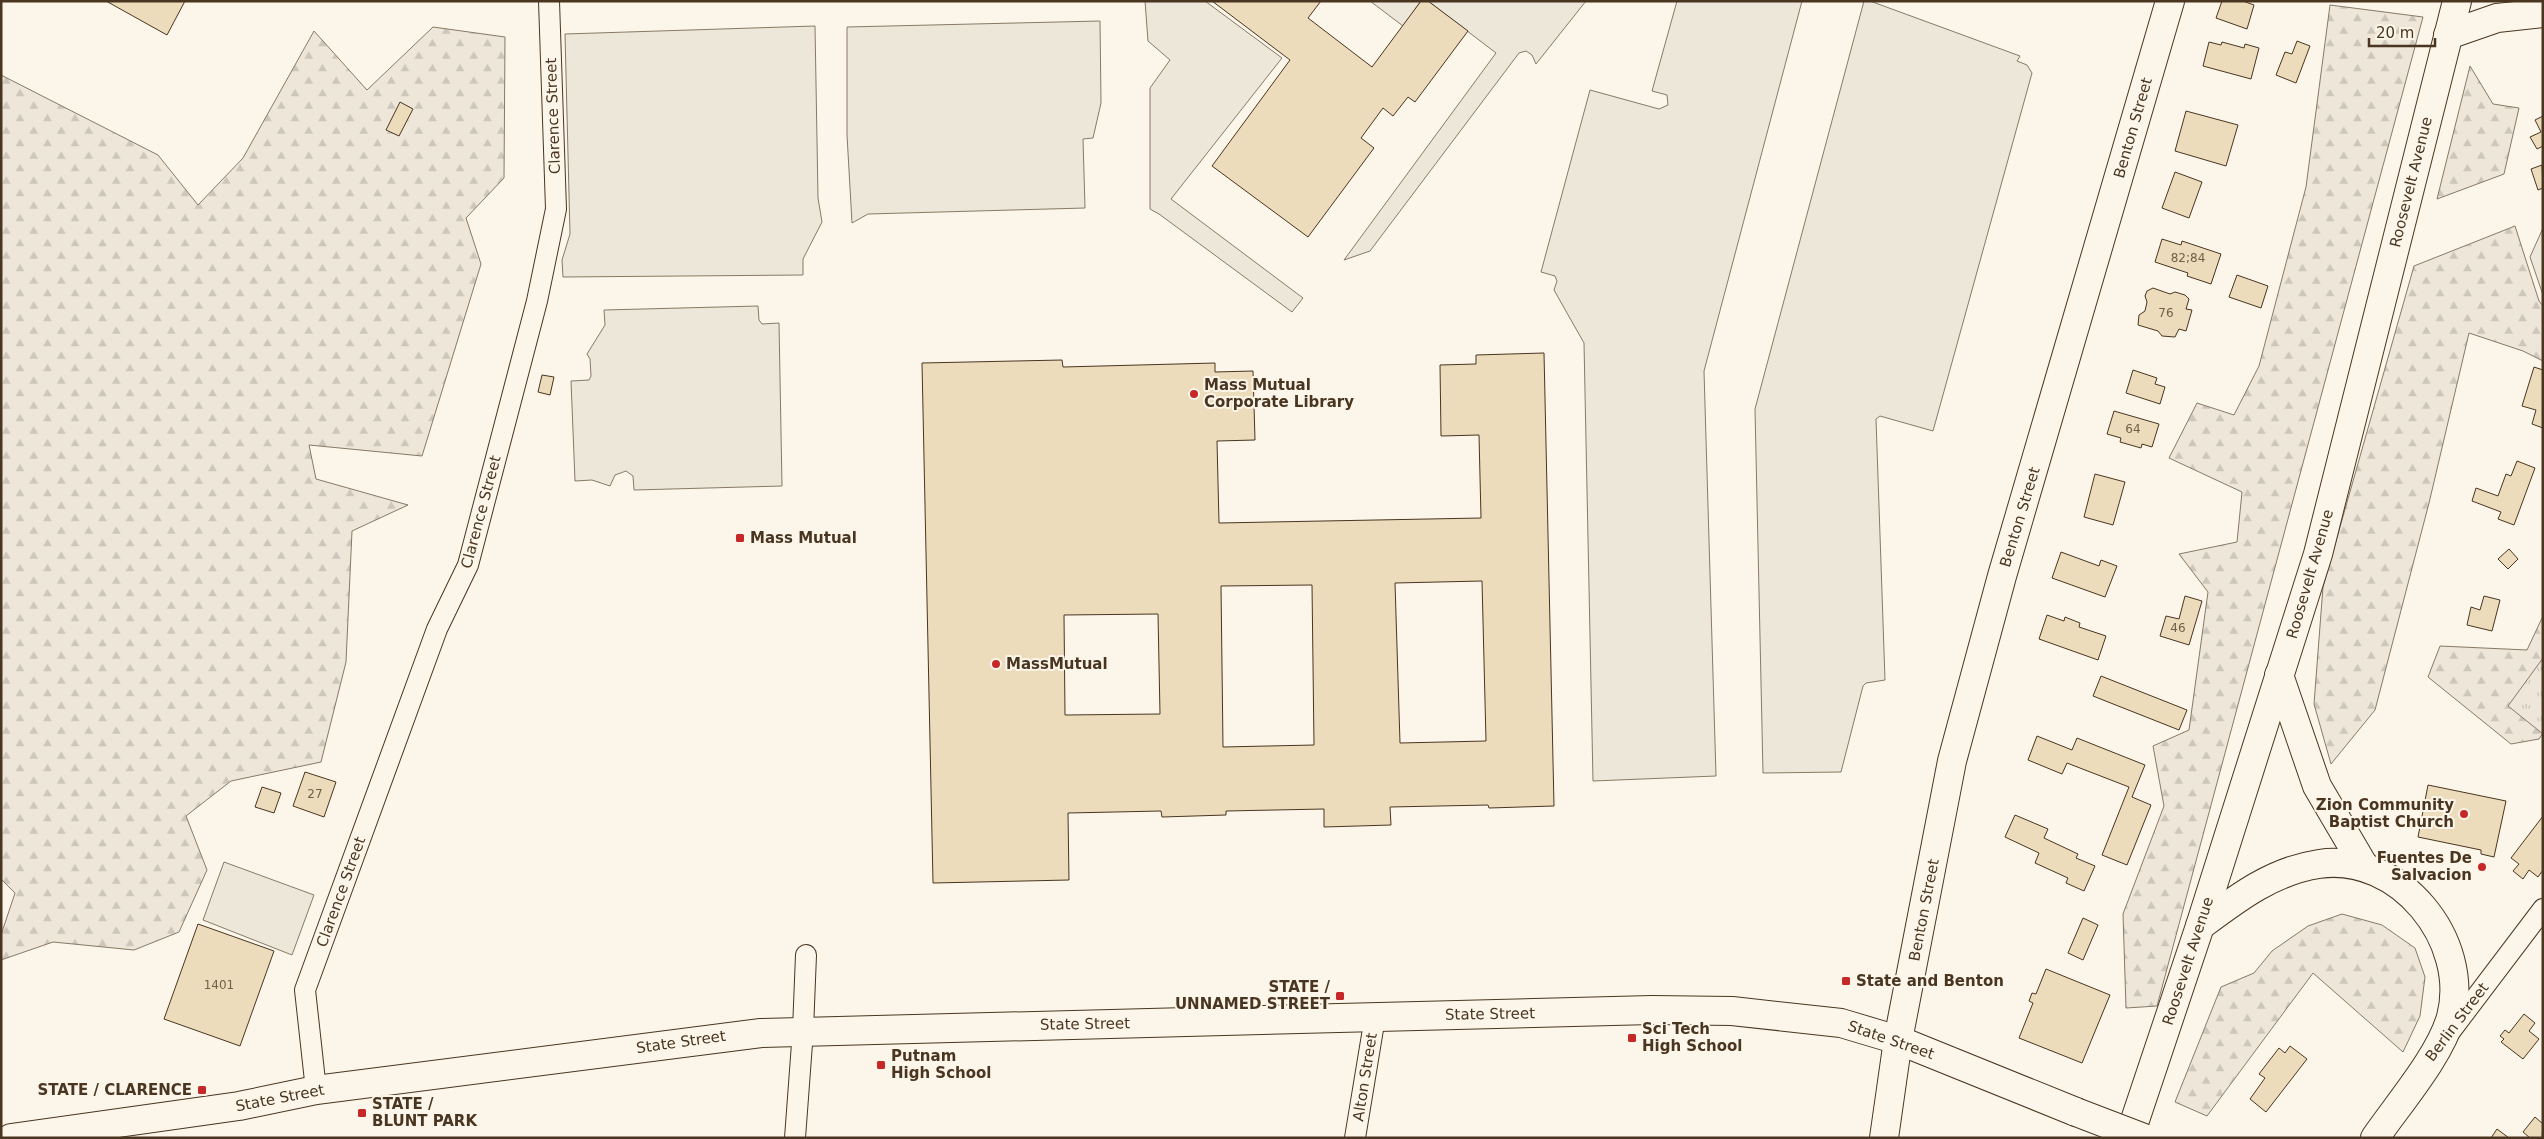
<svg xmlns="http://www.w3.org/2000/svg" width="2544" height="1139" viewBox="0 0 2544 1139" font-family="'DejaVu Sans',sans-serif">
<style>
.forest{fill:url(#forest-firs);stroke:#887966}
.park{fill:url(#park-tufts);stroke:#887966}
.parking{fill:#ede7d9;stroke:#887966}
.building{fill:#ecdcbc;stroke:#4a3520;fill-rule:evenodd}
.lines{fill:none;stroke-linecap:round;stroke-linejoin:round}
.street-casing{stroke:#4a3520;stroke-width:22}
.secondary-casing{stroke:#4a3520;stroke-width:30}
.primary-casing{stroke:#4a3520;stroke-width:30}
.street{stroke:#fbf6e9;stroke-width:20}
.secondary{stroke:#fbf6e9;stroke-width:28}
.primary{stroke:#fbf6e9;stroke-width:28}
.primary-bridge-casing{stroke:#4a3520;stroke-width:30;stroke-linecap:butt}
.primary-bridge{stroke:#fbf6e9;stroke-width:28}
.poi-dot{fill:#c62828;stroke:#fbf6e9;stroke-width:2}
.labels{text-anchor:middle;stroke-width:4;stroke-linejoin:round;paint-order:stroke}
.number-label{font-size:12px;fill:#725f47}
.street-label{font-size:15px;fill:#4a3520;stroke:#fbf6e9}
.poi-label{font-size:15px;font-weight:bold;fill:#4a3520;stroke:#fbf6e9;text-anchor:start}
</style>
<defs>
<pattern id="forest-firs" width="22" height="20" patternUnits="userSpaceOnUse" patternTransform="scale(1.25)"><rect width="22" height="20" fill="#ede6d9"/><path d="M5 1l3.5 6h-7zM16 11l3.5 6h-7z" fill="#cdc6ba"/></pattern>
<pattern id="park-tufts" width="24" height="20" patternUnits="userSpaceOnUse" patternTransform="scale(1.25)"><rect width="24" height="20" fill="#ede6d9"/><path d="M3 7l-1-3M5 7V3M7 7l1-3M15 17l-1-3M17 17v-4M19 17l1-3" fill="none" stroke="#cdc6ba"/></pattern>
</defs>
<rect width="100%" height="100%" fill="#fbf6e9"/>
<g class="forest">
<polygon points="2330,5 2423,17 2157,1006 2126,1008 2123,914 2164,806 2153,746 2189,730 2208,592 2179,554 2237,542 2242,492 2169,458 2197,403 2234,415 2259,366 2306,187"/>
<polygon points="433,27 505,37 504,178 466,218 481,264 422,456 309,445 316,479 408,505 352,531 346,662 321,762 231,781 186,816 207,870 179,932 134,950 53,942 1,960 1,935 15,893 1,879 1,75 158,155 198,205 243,158 314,31 367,90"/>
<polygon points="2470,66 2493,104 2519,108 2504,174 2437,199"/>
<polygon points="2515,226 2539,301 2543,306 2543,361 2523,351 2469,333 2429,503 2375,710 2331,764 2314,704 2323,587 2414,266"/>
<polygon points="2543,616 2543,733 2539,739 2511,744 2428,677 2440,646 2527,650"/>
<polygon points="2342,914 2382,925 2415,948 2425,977 2420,1016 2403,1052 2313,973 2207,1116 2175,1102 2221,987 2254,973 2272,951 2308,926"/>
</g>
<polygon class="park" points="2543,658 2543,734 2508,706"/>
<g class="parking">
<polygon points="1145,1 1205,1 1282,58 1171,199 1303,298 1292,312 1159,214 1150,209 1150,88 1170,60 1148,41"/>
<polygon points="1370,1 1421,1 1403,26"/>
<polygon points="1428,1 1586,1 1536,64 1532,55 1526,51 1519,53 1370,251 1344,260 1496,53"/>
<polygon points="1677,1 1802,1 1704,371 1716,776 1593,781 1584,343 1554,290 1557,281 1555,276 1541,272 1590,90 1659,109 1668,105 1667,95 1652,91"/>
<polygon points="1864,1 1870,1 2020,56 2017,61 2027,65 2032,73 1933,431 1880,416 1876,419 1885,680 1866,683 1863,686 1841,772 1763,773 1755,409"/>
<polygon points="1100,21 1101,103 1093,138 1083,139 1085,208 868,214 852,223 847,135 847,27"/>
<polygon points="815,26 818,198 822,222 803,259 803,275 563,277 562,260 570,234 565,34"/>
<polygon points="2543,228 2543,295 2530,257"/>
<polygon points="758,306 759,320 762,324 779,323 782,486 634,490 633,476 626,471 615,475 610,486 592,480 575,481 571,381 589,380 591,376 590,359 587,354 605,325 604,310"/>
<polygon points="224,862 314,895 292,955 203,920"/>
</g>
<g class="building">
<polygon points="106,1 185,1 167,35"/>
<polygon points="1212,1 1321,1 1308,18 1372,67 1421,1 1428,1 1468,31 1415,102 1408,97 1393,116 1383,108 1361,138 1374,148 1308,237 1212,166 1290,60"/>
<polygon points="2222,1 2243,1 2254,5 2247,29 2216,18"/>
<polygon points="2297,41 2310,46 2296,83 2276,75 2285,52 2292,54"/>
<polygon points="2209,42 2221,45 2222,42 2244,48 2245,44 2259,48 2251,79 2203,66"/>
<polygon points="400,102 413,109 399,136 386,130"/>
<polygon points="2186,111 2238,125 2226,166 2175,151"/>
<polygon points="2543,116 2543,146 2537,149 2530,137 2541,132 2535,120"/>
<polygon points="2542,165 2543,188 2538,190 2531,169"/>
<polygon points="2175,172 2202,182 2189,218 2162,208"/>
<polygon points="2162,239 2181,245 2182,241 2221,254 2211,284 2187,276 2188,273 2155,262"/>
<polygon points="2237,275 2268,286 2261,308 2229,297"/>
<polygon points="2153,288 2170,294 2175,292 2185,295 2189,299 2186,309 2192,310 2186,331 2179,329 2175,337 2162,336 2158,331 2138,325 2139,315 2145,311 2147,302 2145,296 2147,291"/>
<path d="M1544 353 1554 806 1489 808 1488 805 1390 807 1391 825 1324 827V809L1226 811V815L1162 817 1161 811 1068 813 1069 880 933 883 922 363 1062 360 1063 367 1215 363V372L1253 371 1255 440 1217 441 1219 523 1481 518 1479 435 1441 436 1440 365 1476 364V355ZM1482 581 1486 741 1400 743 1395 583ZM1312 585 1314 745 1223 747 1221 586ZM1158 614 1160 714 1065 715 1064 615Z"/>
<polygon points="2534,367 2543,370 2543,428 2532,424 2536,410 2522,406"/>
<polygon points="2133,370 2157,378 2155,384 2165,387 2160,404 2126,393"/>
<polygon points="542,375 554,377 550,395 538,392"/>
<polygon points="2114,411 2159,424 2152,447 2142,444 2141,448 2120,442 2121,438 2107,434"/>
<polygon points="2517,461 2535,468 2514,525 2498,519 2501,512 2472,501 2476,488 2498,496 2506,474 2511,476"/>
<polygon points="2095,474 2125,482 2113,525 2084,517"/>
<polygon points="2509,549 2518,559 2508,569 2498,559"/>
<polygon points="2061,552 2099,566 2101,560 2117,566 2105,597 2052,578"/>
<polygon points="2185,596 2202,601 2189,645 2160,636 2166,616 2179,619"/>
<polygon points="2484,596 2500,600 2492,631 2467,625 2471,607 2480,610"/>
<polygon points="2047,615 2064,621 2065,617 2080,623 2079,627 2106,636 2098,660 2039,639"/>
<polygon points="2101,676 2187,710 2179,730 2093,696"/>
<polygon points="2037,736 2072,750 2077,738 2145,765 2132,797 2151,805 2127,865 2102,855 2129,787 2067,763 2062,774 2028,760"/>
<polygon points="305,772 336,782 324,817 293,806"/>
<polygon points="2428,785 2506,801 2494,857 2481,854 2481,850 2418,837"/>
<polygon points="262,787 281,793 274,813 255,807"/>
<polygon points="2015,815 2048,829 2044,838 2078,854 2076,858 2095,866 2084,891 2066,883 2068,878 2035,863 2039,853 2005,837"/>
<polygon points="2543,816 2543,870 2538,877 2529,870 2523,879 2513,871 2519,864 2511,858"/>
<polygon points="2083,918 2098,925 2083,960 2068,953"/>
<polygon points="198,924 274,951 240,1046 164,1019"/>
<polygon points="2046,969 2110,995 2082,1063 2019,1038 2033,1003 2029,1001 2032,993 2036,994"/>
<polygon points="2524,1014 2535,1023 2529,1031 2539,1039 2523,1059 2501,1042 2504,1039 2500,1036 2505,1030 2509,1033"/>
<polygon points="2290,1046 2307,1059 2266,1112 2250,1099 2265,1078 2259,1074 2279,1048 2285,1053"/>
<polygon points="2535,1117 2543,1124 2542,1138 2530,1138 2523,1132"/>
<polygon points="2497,1129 2509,1138 2491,1138"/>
</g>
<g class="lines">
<defs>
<g id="street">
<polyline points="2449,1033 2543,909"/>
<polyline points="316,1090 305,990 437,629 468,565 537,301 556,209 549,1"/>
<polyline points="795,1138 803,1030 806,955"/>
<polyline points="1355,1138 1375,1017"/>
</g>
<polyline id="secondary" points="1884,1138 1898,1040 1952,761 2002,576 2170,1"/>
<g id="primary">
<polyline points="2448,35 2497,18 2543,13"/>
<polyline points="2279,675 2317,786 2364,866"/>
<path d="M2200 926C2236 899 2272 871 2319 864 2399 852 2471 940 2451 1017 2440 1056 2399 1103 2375 1138"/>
<polyline points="11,1138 239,1106 316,1090 761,1033 1652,1010 1732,1011 1841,1023 1898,1040 2076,1112"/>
<polyline points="2129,1138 2200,926 2318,554 2457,1"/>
</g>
</defs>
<use href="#street" class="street-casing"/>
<use href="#secondary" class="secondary-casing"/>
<use href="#primary" class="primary-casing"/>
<use href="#street" class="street"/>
<use href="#secondary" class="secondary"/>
<use href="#primary" class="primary"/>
<defs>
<polyline id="primary-bridge" points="2076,1112 2144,1138"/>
</defs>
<use href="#primary-bridge" class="primary-bridge-casing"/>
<use href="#primary-bridge" class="primary-bridge"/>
</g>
<g class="poi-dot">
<circle cx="1194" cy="394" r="5"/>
<rect x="735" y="533" width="10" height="10" rx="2.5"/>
<circle cx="996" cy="664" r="5"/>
<circle cx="2464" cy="814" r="5"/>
<circle cx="2482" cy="867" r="5"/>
<rect x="1841" y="976" width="10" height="10" rx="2.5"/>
<rect x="1335" y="991" width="10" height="10" rx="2.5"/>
<rect x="1627" y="1033" width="10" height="10" rx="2.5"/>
<rect x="876" y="1060" width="10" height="10" rx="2.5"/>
<rect x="197" y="1085" width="10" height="10" rx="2.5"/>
<rect x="357" y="1108" width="10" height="10" rx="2.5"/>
</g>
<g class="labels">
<g class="number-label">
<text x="2188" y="262">82;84</text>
<text x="2166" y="317">76</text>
<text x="2133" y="433">64</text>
<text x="2178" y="632">46</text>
<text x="315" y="798">27</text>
<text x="219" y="989">1401</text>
</g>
<g class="street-label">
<text transform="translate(553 116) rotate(-92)" y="5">Clarence Street</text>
<text transform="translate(2133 128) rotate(-74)" y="5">Benton Street</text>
<text transform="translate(2411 182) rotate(-76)" y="5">Roosevelt Avenue</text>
<text transform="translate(481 512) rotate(-75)" y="5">Clarence Street</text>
<text transform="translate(2020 517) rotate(-73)" y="5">Benton Street</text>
<text transform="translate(2310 574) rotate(-74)" y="5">Roosevelt Avenue</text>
<text transform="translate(341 892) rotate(-70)" y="5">Clarence Street</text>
<text transform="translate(1924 910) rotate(-79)" y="5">Benton Street</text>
<text transform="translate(2188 961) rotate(-72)" y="5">Roosevelt Avenue</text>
<text transform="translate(1490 1014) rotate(-1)" y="5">State Street</text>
<text transform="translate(2457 1022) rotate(-53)" y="5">Berlin Street</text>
<text transform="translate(1085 1024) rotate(-1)" y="5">State Street</text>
<text transform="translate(1891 1040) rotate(19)" y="5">State Street</text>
<text transform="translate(681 1042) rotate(-8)" y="5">State Street</text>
<text transform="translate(1365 1077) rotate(-81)" y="5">Alton Street</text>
<text transform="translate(280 1098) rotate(-11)" y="5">State Street</text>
</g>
<g class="poi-label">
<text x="1204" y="390">Mass Mutual<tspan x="1204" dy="17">Corporate Library</tspan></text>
<text x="750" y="543">Mass Mutual</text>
<text x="1006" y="669">MassMutual</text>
<text x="2454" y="810" text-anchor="end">Zion Community<tspan x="2454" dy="17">Baptist Church</tspan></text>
<text x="2472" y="863" text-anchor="end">Fuentes De<tspan x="2472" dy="17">Salvacion</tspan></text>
<text x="1856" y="986">State and Benton</text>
<text x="1330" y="992" text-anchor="end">STATE /<tspan x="1330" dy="17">UNNAMED STREET</tspan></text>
<text x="1642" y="1034">Sci Tech<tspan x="1642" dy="17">High School</tspan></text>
<text x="891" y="1061">Putnam<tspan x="891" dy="17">High School</tspan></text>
<text x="192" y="1095" text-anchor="end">STATE / CLARENCE</text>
<text x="372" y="1109">STATE /<tspan x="372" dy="17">BLUNT PARK</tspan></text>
</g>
</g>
<rect width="2544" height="1139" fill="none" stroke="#4a3520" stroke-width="5"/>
<path d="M2369 38v8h66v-8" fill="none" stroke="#4a3520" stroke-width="2.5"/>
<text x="2376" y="38" font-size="15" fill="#4a3520" stroke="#fbf6e9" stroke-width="4" paint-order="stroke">20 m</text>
</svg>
